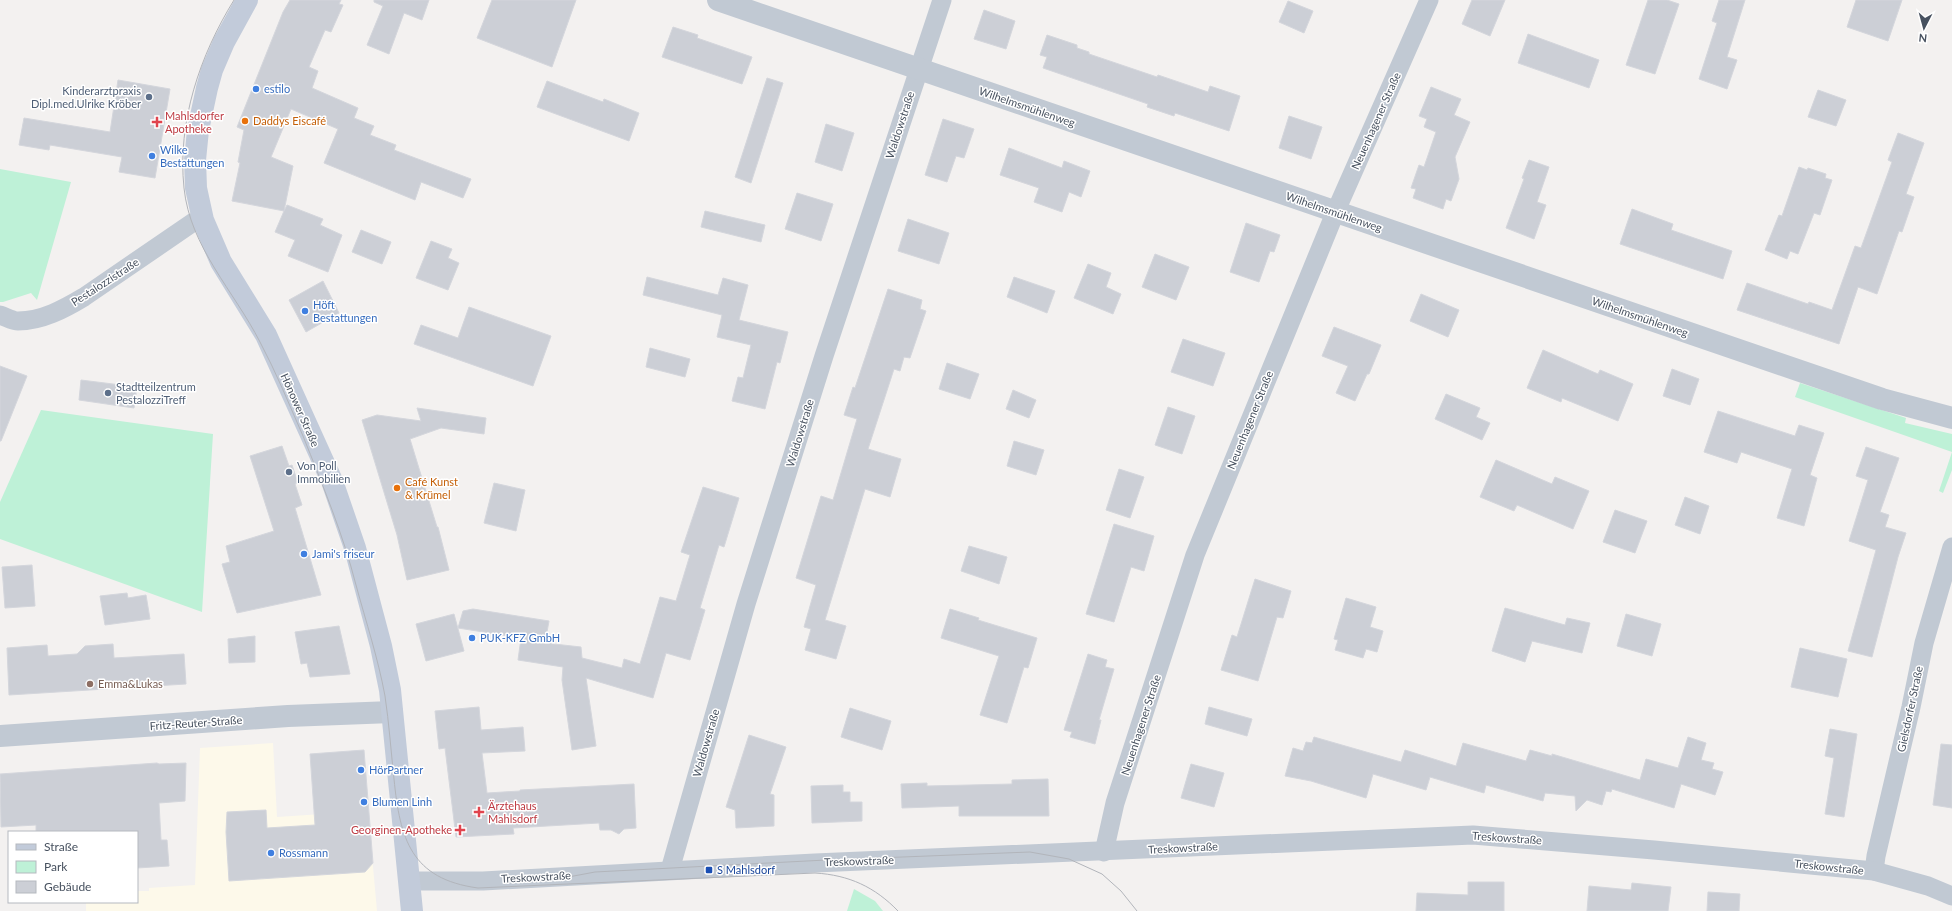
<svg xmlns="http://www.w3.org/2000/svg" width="1952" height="911" viewBox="0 0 1952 911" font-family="Lato,sans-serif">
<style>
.commercial{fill:#fdf9ea}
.green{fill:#bef1d7}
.building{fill:#cccfd6;stroke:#d4d6dc}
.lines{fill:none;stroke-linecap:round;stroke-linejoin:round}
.minor{stroke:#c1c9d3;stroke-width:19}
.tertiary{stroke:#c1c9d3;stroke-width:22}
.secondary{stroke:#c2cbda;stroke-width:22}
.tram{stroke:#b2b5bb;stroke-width:1}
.shop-dot{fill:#3f7fe0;stroke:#fff;stroke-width:1.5}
.service-dot{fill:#5c6f8a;stroke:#fff;stroke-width:1.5}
.food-dot{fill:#e8710a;stroke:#fff;stroke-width:1.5}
.health-dot{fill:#e0444e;stroke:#fff;stroke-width:1.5}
.education-dot{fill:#8d6e63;stroke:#fff;stroke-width:1.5}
.transit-dot{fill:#1a4fb4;stroke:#fff;stroke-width:1.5}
.labels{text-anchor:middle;stroke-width:3;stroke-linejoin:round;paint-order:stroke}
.shop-label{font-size:11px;fill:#366cbe;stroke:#fff;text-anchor:start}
.service-label{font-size:11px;fill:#4e5e75;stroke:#fff;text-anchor:start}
.street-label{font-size:11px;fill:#47515f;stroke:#fff}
.health-label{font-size:11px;fill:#be3a42;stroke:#fff;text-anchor:start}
.food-label{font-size:11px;fill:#c56008;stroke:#fff;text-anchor:start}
.education-label{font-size:11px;fill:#785e54;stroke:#fff;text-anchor:start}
.transit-label{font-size:11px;fill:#164399;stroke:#fff;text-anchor:start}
</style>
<rect width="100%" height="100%" fill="#f3f1f0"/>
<polygon class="commercial" points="273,743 277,817 368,811 377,911 86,911 86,902 137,902 137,891 149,891 149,888 195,885 200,748"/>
<g class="green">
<polygon points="0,169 71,182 37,300 31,293 3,302 0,302"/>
<polygon points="1800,383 1906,418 1905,423 1952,434 1952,452 1795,397"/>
<polygon points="41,410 213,434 202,612 0,539 0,502"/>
<polygon points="1952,452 1952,470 1943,493 1939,491"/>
<polygon points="854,889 875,901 883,911 847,911"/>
</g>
<g class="building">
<polygon points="290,0 341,0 339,4 343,5 331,32 325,30 309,67 318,71 312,88 358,108 354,118 374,126 370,135 396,145 394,150 471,179 463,198 421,182 415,200 324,163 338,129 291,109 271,157 293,166 284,211 287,205 323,219 320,225 342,235 328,272 288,256 295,240 275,232 284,211 232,201 240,163 238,162 244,130 237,127 283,12"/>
<polygon points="374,0 429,0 422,20 404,13 389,54 367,45 383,6 374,2"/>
<polygon points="492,0 576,0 552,67 477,38"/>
<polygon points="1472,0 1505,0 1490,36 1462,24"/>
<polygon points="1648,0 1667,0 1679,4 1655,74 1626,65"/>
<polygon points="1719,0 1745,0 1727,57 1737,60 1727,89 1699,79 1717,23 1712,21"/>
<polygon points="1856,0 1902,0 1888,41 1847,27"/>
<polygon points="1288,1 1313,11 1304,33 1279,22"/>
<polygon points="984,10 1015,21 1006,49 974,39"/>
<polygon points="673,27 698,35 697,38 752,57 742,84 662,57"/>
<polygon points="1528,34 1599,60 1589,88 1518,63"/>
<polygon points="1047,35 1077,45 1077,48 1089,52 1089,54 1157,77 1158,75 1208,92 1210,86 1240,96 1229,131 1175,113 1174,116 1147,107 1148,104 1043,68 1047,57 1040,55"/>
<polygon points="767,78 783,83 751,183 735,177"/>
<polygon points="118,80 170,89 155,178 119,172 122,157 50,145 49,150 19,145 24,118 110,132"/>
<polygon points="547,81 603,102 604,99 639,113 629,141 537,107"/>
<polygon points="1431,87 1461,99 1454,115 1470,122 1455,157 1459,179 1451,201 1446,199 1443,209 1413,198 1416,189 1411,188 1419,165 1424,167 1436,132 1424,127 1427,119 1419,116"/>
<polygon points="1818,90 1846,100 1836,126 1808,117"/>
<polygon points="1289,116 1322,127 1311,159 1279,148"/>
<polygon points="943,119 974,129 964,158 956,156 947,182 925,175"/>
<polygon points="826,124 854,133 842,171 815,162"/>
<polygon points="1898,133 1924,143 1906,194 1914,197 1902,232 1899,231 1877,294 1858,287 1839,344 1737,310 1747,283 1808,304 1809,302 1832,310 1855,246 1861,248 1892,162 1888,160"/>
<polygon points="1009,148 1062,168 1064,161 1090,171 1081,197 1069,192 1062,212 1034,202 1039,188 1000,175"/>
<polygon points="1529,160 1549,167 1537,202 1546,205 1534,239 1506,228 1524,179 1522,178"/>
<polygon points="1799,167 1807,170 1808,168 1826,174 1825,178 1832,180 1820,215 1814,213 1798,254 1790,251 1787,259 1765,250 1779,215 1782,216"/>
<polygon points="797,193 833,204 821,241 785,229"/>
<polygon points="1632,209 1673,224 1671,230 1732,251 1723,279 1620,244"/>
<polygon points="705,211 765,225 761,242 701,227"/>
<polygon points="908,219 949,233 939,264 898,251"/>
<polygon points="1246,223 1280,235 1274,252 1270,251 1259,282 1230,272"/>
<polygon points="361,230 391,242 382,264 352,252"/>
<polygon points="431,241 452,249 448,258 459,263 448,290 416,278"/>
<polygon points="1155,254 1189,267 1176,300 1142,287"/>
<polygon points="1088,264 1111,273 1106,287 1121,294 1113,314 1074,298"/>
<polygon points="647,277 718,295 723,278 748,285 739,320 788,332 780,363 777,362 765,409 732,401 738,377 743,378 751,345 717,337 722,315 643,295"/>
<polygon points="1014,277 1055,291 1047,313 1007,297"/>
<polygon points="323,281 339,313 306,332 289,300"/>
<polygon points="888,289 922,300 920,309 926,311 910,358 904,357 900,371 894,369 868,449 901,459 890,497 865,489 825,620 846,626 836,659 805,650 811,629 804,627 816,585 796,578 821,496 833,500 857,419 844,415 853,387 855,388"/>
<polygon points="1421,294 1459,310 1448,337 1410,321"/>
<polygon points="469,307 551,336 533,386 414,344 421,325 458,338"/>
<polygon points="1334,327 1381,345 1369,374 1367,374 1355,401 1336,393 1348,366 1322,356"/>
<polygon points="1183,339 1225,353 1213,386 1171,372"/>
<polygon points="650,348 690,359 685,377 646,367"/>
<polygon points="1543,350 1598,374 1600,370 1633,384 1618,421 1562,398 1561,402 1527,388"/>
<polygon points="947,363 979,374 970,399 939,389"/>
<polygon points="0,366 27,376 1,441 0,441"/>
<polygon points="1672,369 1699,379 1690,405 1663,396"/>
<polygon points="81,380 137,387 134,408 79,400"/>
<polygon points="1013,390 1036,400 1029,418 1006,409"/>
<polygon points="1446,394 1480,408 1476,417 1490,423 1482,440 1435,419"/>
<polygon points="1168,407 1195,416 1182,454 1155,445"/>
<polygon points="417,408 486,418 484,434 441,428 410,439 437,527 438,527 449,570 407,580 397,535 362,420 377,415 421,421"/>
<polygon points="1718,411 1795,436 1799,425 1824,433 1810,475 1817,478 1804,526 1777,518 1792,469 1741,452 1737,463 1704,452"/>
<polygon points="1014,441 1044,450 1036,475 1007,466"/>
<polygon points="282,446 289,466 292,465 298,483 295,484 302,505 295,508 321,595 237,613 222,564 230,562 226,546 274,531 250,456"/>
<polygon points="1866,447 1899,458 1880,512 1889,515 1885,527 1906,533 1898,557 1872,657 1848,651 1876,550 1849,541 1868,480 1856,476"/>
<polygon points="1496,460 1552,484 1555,477 1589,491 1573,529 1517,505 1514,511 1480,497"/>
<polygon points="1119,469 1144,477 1130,518 1106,510"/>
<polygon points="494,483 525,490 516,531 484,523"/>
<polygon points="703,487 739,498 724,547 719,545 700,608 705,610 690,660 666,653 653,698 586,678 596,746 572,750 562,680 563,667 518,660 521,638 458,628 463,611 473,609 549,621 545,643 581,647 582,658 622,668 624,659 640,664 660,597 676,601 690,555 681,552"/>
<polygon points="1685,497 1709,506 1700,534 1675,525"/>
<polygon points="1615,510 1647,521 1635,553 1603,542"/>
<polygon points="1114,524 1154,536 1144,571 1131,567 1114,622 1086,614"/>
<polygon points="969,546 1007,557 999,584 961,571"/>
<polygon points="32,565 35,606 5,608 2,567"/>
<polygon points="1255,579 1291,591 1283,618 1277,617 1258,681 1221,670 1232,635 1237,637"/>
<polygon points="127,593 128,598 146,595 150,619 105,625 100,596"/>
<polygon points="1346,598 1376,607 1370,627 1383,631 1377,652 1366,649 1363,658 1335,650 1338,640 1334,639"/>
<polygon points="1505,608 1565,625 1567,618 1590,623 1582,653 1532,641 1525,662 1492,651"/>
<polygon points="950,609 979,618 978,620 1037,638 1028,668 1024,667 1007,723 980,715 999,656 941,638"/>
<polygon points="454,614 464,651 426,661 416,624"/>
<polygon points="1626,614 1661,624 1652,656 1617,646"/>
<polygon points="339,626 350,674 310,677 307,663 301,664 295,632"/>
<polygon points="255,636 255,662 229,663 228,639"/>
<polygon points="113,644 114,658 184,654 186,684 9,695 7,648 47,645 48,656 77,654 85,646"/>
<polygon points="1800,648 1847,659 1838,697 1791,687"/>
<polygon points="1088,654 1107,660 1105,667 1114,669 1099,720 1101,720 1095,744 1070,737 1072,732 1064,730"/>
<polygon points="479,707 481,730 523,727 525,751 482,753 487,793 520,791 520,790 634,784 636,828 624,829 619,834 611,830 600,830 599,823 513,828 514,834 456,837 445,748 439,749 435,711"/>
<polygon points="1209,707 1252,719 1247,736 1205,724"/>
<polygon points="850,708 891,721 882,750 841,737"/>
<polygon points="1830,729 1857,734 1844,817 1825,814 1834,758 1825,756"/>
<polygon points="749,735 786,747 770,794 774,795 774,826 736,828 735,810 726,807"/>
<polygon points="1314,737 1401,762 1405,750 1456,766 1463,743 1526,761 1530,750 1552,756 1552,754 1640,780 1646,759 1678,768 1688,737 1706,743 1701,760 1714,763 1712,769 1723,772 1715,795 1681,784 1674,808 1612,789 1611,792 1606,791 1602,805 1587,800 1576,811 1575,796 1545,793 1543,801 1486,785 1484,793 1430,777 1426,790 1373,774 1366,798 1311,781 1285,776 1293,748 1303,751 1306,742 1312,743"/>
<polygon points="1941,744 1952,745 1952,808 1933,805"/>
<polygon points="364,750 373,863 365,872 229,881 226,832 227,812 266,810 267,828 315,825 310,754"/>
<polygon points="157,763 159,764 186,763 185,801 159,803 161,840 167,840 169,866 137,868 137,832 36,832 36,825 1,827 0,774"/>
<polygon points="1191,764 1224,773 1214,807 1181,798"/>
<polygon points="1048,779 1049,816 959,816 959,806 902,808 901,784 927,783 927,786 1012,784 1012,780"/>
<polygon points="843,785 843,792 850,792 850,802 862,802 862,821 812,823 811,786"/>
<polygon points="1468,882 1504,882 1504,911 1416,911 1417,893 1468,895"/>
<polygon points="1632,883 1671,887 1668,911 1587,911 1589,886 1631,890"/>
<polygon points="1708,892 1740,894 1739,911 1707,911"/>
</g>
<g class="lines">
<g class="minor">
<path d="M0 315C6 317 13 321 18 321 42 321 64 309 84 297L192 223 203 220"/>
<polyline points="1104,852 1115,803 1195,555 1335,213 1429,0"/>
<polyline points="670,870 746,604 824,356 942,0"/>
<polyline points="1874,871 1876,856 1911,707 1924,643 1952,547"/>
<polyline points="409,881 483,881 815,863 1473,835 1654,850 1874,871 1928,886 1952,896"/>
</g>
<g class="tertiary">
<polyline points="718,0 1882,399 1952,418"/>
<polyline points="0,736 288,716 392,712"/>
</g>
<polyline class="secondary" points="247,0 224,42 212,70 207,88 198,130 195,160 196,188 203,220 221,262 266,335 332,481 355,548 381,646 390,690 412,911"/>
<g class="tram">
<path d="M234 0C200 55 177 122 184 188 190 247 234 291 260 342 276 372 289 404 303 436 323 486 343 534 356 585 366 622 378 658 385 696 389 723 391 751 394 779 400 839 411 879 478 888L815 873C849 875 875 887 898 911"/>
<polyline points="547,881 595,872 826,860 1030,852 1069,859 1102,874 1121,891 1137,911"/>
</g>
</g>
<g class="shop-dot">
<circle cx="256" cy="89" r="4"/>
<circle cx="152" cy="156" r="4"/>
<circle cx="305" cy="311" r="4"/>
<circle cx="304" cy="554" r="4"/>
<circle cx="472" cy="638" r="4"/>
<circle cx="361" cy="770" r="4"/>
<circle cx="364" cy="802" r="4"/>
<circle cx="271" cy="853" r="4"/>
</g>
<g class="service-dot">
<circle cx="149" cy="97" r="4"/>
<circle cx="108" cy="393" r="4"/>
<circle cx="289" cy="472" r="4"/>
</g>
<g class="food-dot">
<circle cx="245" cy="121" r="4"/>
<circle cx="397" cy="488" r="4"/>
</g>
<g class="health-dot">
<path d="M155 116h4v4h4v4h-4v4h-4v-4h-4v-4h4z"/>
<path d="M477 806h4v4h4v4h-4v4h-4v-4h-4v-4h4z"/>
<path d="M458 824h4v4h4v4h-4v4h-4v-4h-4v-4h4z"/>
</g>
<circle class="education-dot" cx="90" cy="684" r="4"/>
<rect class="transit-dot" x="705" y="866" width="8" height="8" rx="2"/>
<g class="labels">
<g class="shop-label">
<text x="264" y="93">estilo</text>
<text x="160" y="154">Wilke<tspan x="160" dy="13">Bestattungen</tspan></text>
<text x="313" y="309">Höft<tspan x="313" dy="13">Bestattungen</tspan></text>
<text x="312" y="558">Jami's friseur</text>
<text x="480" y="642">PUK-KFZ GmbH</text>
<text x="369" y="774">HörPartner</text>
<text x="372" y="806">Blumen Linh</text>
<text x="279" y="857">Rossmann</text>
</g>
<g class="service-label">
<text x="141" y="95" text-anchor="end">Kinderarztpraxis<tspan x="141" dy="13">Dipl.med.Ulrike Kröber</tspan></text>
<text x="116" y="391">Stadtteilzentrum<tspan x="116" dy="13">PestalozziTreff</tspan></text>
<text x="297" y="470">Von Poll<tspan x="297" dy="13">Immobilien</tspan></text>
</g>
<g class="street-label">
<text transform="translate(1027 107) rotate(19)" y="4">Wilhelmsmühlenweg</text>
<text transform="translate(1376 121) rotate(-66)" y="4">Neuenhagener Straße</text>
<text transform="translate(900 125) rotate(-72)" y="4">Waldowstraße</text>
<text transform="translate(1334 212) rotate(19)" y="4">Wilhelmsmühlenweg</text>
<text transform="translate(105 282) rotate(-33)" y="4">Pestalozzistraße</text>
<text transform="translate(1640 317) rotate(19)" y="4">Wilhelmsmühlenweg</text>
<text transform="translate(300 410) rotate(66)" y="4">Hönower Straße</text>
<text transform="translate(1250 420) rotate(-68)" y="4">Neuenhagener Straße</text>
<text transform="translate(800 433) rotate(-73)" y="4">Waldowstraße</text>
<text transform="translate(1910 709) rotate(-78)" y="4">Gielsdorfer Straße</text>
<text transform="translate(196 723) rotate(-4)" y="4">Fritz-Reuter-Straße</text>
<text transform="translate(1141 725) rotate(-72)" y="4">Neuenhagener Straße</text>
<text transform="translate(706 743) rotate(-74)" y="4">Waldowstraße</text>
<text transform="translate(1507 838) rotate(4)" y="4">Treskowstraße</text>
<text transform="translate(1183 848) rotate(-3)" y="4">Treskowstraße</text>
<text transform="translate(859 861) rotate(-2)" y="4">Treskowstraße</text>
<text transform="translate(1829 867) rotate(6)" y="4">Treskowstraße</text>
<text transform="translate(536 877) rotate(-3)" y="4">Treskowstraße</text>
</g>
<g class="health-label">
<text x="165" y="120">Mahlsdorfer<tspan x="165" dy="13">Apotheke</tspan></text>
<text x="488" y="810">Ärztehaus<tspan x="488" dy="13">Mahlsdorf</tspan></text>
<text x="452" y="834" text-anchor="end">Georginen-Apotheke</text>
</g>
<g class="food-label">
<text x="253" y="125">Daddys Eiscafé</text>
<text x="405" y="486">Café Kunst<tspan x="405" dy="13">&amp; Krümel</tspan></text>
</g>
<g class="education-label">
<text x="98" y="688">Emma&amp;Lukas</text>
</g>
<g class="transit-label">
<text x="717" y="874">S Mahlsdorf</text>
</g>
</g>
<rect x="8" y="831" width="130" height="72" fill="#ffffff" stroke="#b5b9bf"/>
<rect x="16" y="844" width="20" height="6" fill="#c2cbda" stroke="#b5b9bf"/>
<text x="44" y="851" font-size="12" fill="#47515f">Straße</text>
<rect x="16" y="861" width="20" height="12" fill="#bef1d7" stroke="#b5b9bf"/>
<text x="44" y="871" font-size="12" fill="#47515f">Park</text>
<rect x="16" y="881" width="20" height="12" fill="#cccfd6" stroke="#b5b9bf"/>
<text x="44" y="891" font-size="12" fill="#47515f">Gebäude</text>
<g transform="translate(1924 28) rotate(186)" stroke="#ffffff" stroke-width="3" paint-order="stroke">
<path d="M0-3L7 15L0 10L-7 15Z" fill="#47515f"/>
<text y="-6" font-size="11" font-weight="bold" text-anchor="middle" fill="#47515f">N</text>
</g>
</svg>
